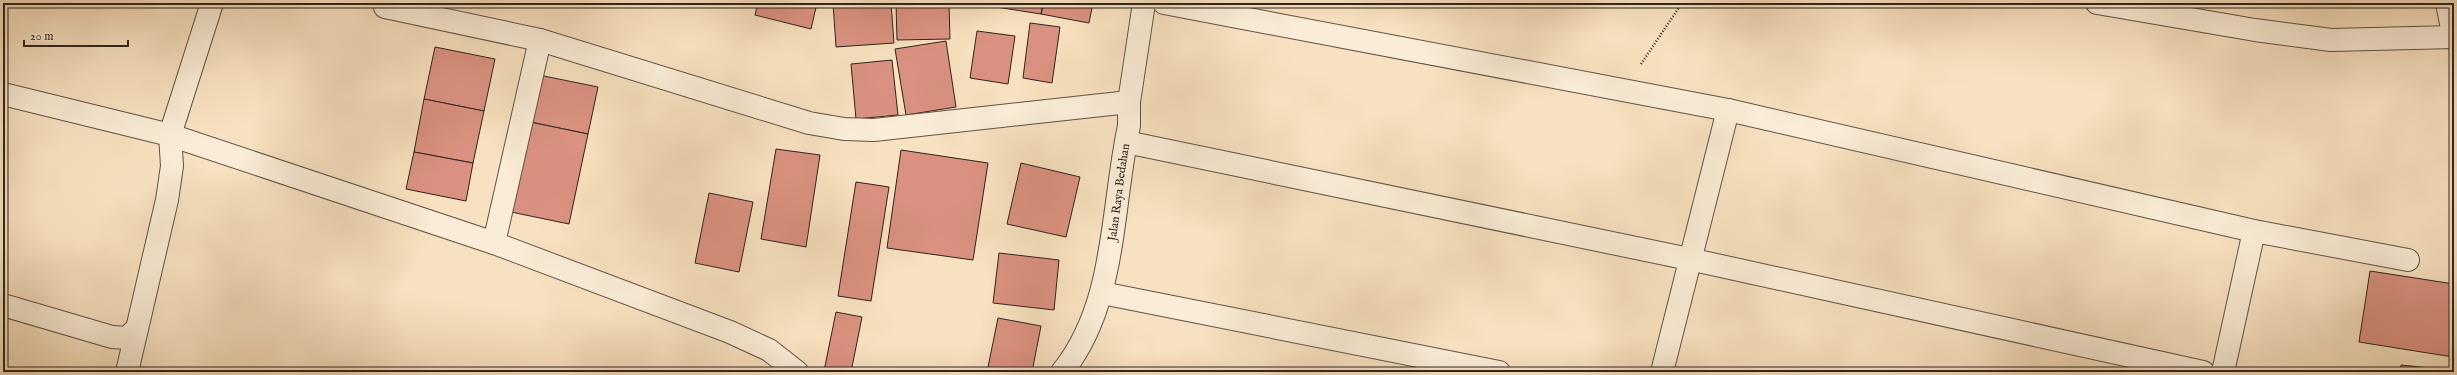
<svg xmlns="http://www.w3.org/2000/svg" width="2457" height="375" viewBox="0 0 2457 375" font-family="'IM FELL English',serif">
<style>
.building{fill:#db9181;stroke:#2f241d}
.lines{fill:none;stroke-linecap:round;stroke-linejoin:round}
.minor-casing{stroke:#615346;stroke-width:24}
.path{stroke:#2f241d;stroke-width:2.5;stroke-dasharray:1 2;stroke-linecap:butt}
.minor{stroke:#faecd6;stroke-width:22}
.labels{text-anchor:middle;stroke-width:3;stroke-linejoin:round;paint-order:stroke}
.street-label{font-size:12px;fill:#2f241d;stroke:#faecd6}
</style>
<rect width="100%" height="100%" fill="#f8e1c0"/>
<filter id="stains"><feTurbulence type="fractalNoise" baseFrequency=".005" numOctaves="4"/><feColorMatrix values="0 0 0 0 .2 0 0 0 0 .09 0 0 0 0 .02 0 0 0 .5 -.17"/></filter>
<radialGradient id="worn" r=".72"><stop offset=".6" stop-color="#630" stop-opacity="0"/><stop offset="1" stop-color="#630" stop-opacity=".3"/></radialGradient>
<g class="building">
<polygon points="758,3 817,3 811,29 755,15"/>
<polygon points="833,3 891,3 894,43 836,47"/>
<polygon points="896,3 949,3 950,39 897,40"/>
<polygon points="983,3 1043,3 1041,14 983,5"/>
<polygon points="1044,3 1093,3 1089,23 1041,14"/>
<polygon points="1030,23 1060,27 1052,83 1023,78"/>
<polygon points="977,31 1015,36 1008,84 970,78"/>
<polygon points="946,41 956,107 906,115 895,49"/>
<polygon points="435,47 495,59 484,111 424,99"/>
<polygon points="892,60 898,115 856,119 851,64"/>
<polygon points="539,75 598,87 588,134 530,122"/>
<polygon points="424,99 484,111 473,163 414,152"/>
<polygon points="530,122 588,134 569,224 511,212"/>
<polygon points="776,149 820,155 806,247 761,239"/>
<polygon points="901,150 988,163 973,260 887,248"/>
<polygon points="414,152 473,163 466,201 406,189"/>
<polygon points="1021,163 1080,177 1066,237 1007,224"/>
<polygon points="856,182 889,187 871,301 838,296"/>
<polygon points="709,193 753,202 739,272 695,263"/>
<polygon points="999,253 1059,260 1054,310 993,303"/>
<polygon points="2370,271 2454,284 2453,357 2359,342"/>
<polygon points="836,312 862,317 851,372 824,371"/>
<polygon points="998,318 1041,326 1032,372 987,372"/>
<polygon points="2401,365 2439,369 2439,372 2400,372"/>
</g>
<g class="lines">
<defs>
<g id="minor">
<polyline points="1164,3 1728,110 2254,231"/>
<polyline points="2097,3 2255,30 2331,40 2454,37"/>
<polyline points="2447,3 2454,39"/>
<polyline points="385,7 540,40 809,123 844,129 874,130 1129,102"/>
<polyline points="3,94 170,135 494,243 730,332 769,350 797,372"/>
<polyline points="1126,142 1689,259 2203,372"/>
<polyline points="494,243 540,40"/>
<polyline points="1102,293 1499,372"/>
<polyline points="3,305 112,337 127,338 136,329"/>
<polyline points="127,372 167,200 172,166 170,135 212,3"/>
<path id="s1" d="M1062 372C1117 304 1111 208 1129 126V102L1144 3"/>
<polyline points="1662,372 1728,110"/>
<polyline points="2223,372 2254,231 2408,260"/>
</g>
</defs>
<use href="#minor" class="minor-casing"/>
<polyline class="path" points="1641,64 1682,3"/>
<use href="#minor" class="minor"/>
</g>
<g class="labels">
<g class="street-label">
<text dy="4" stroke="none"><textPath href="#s1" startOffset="191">Jalan Raya Bedahan</textPath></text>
</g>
</g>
<rect width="2457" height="375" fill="none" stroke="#f8e1c0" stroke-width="16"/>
<rect x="4" y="4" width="2449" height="367" fill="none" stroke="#2f241d" stroke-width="2"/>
<rect x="8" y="8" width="2441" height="359" fill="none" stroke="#2f241d"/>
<path d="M24 40v6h104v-6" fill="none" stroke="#2f241d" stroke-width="2"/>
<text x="30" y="40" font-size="12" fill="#2f241d" stroke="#faecd6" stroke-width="3" paint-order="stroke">20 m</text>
<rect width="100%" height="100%" filter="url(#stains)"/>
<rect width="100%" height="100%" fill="url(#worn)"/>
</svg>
